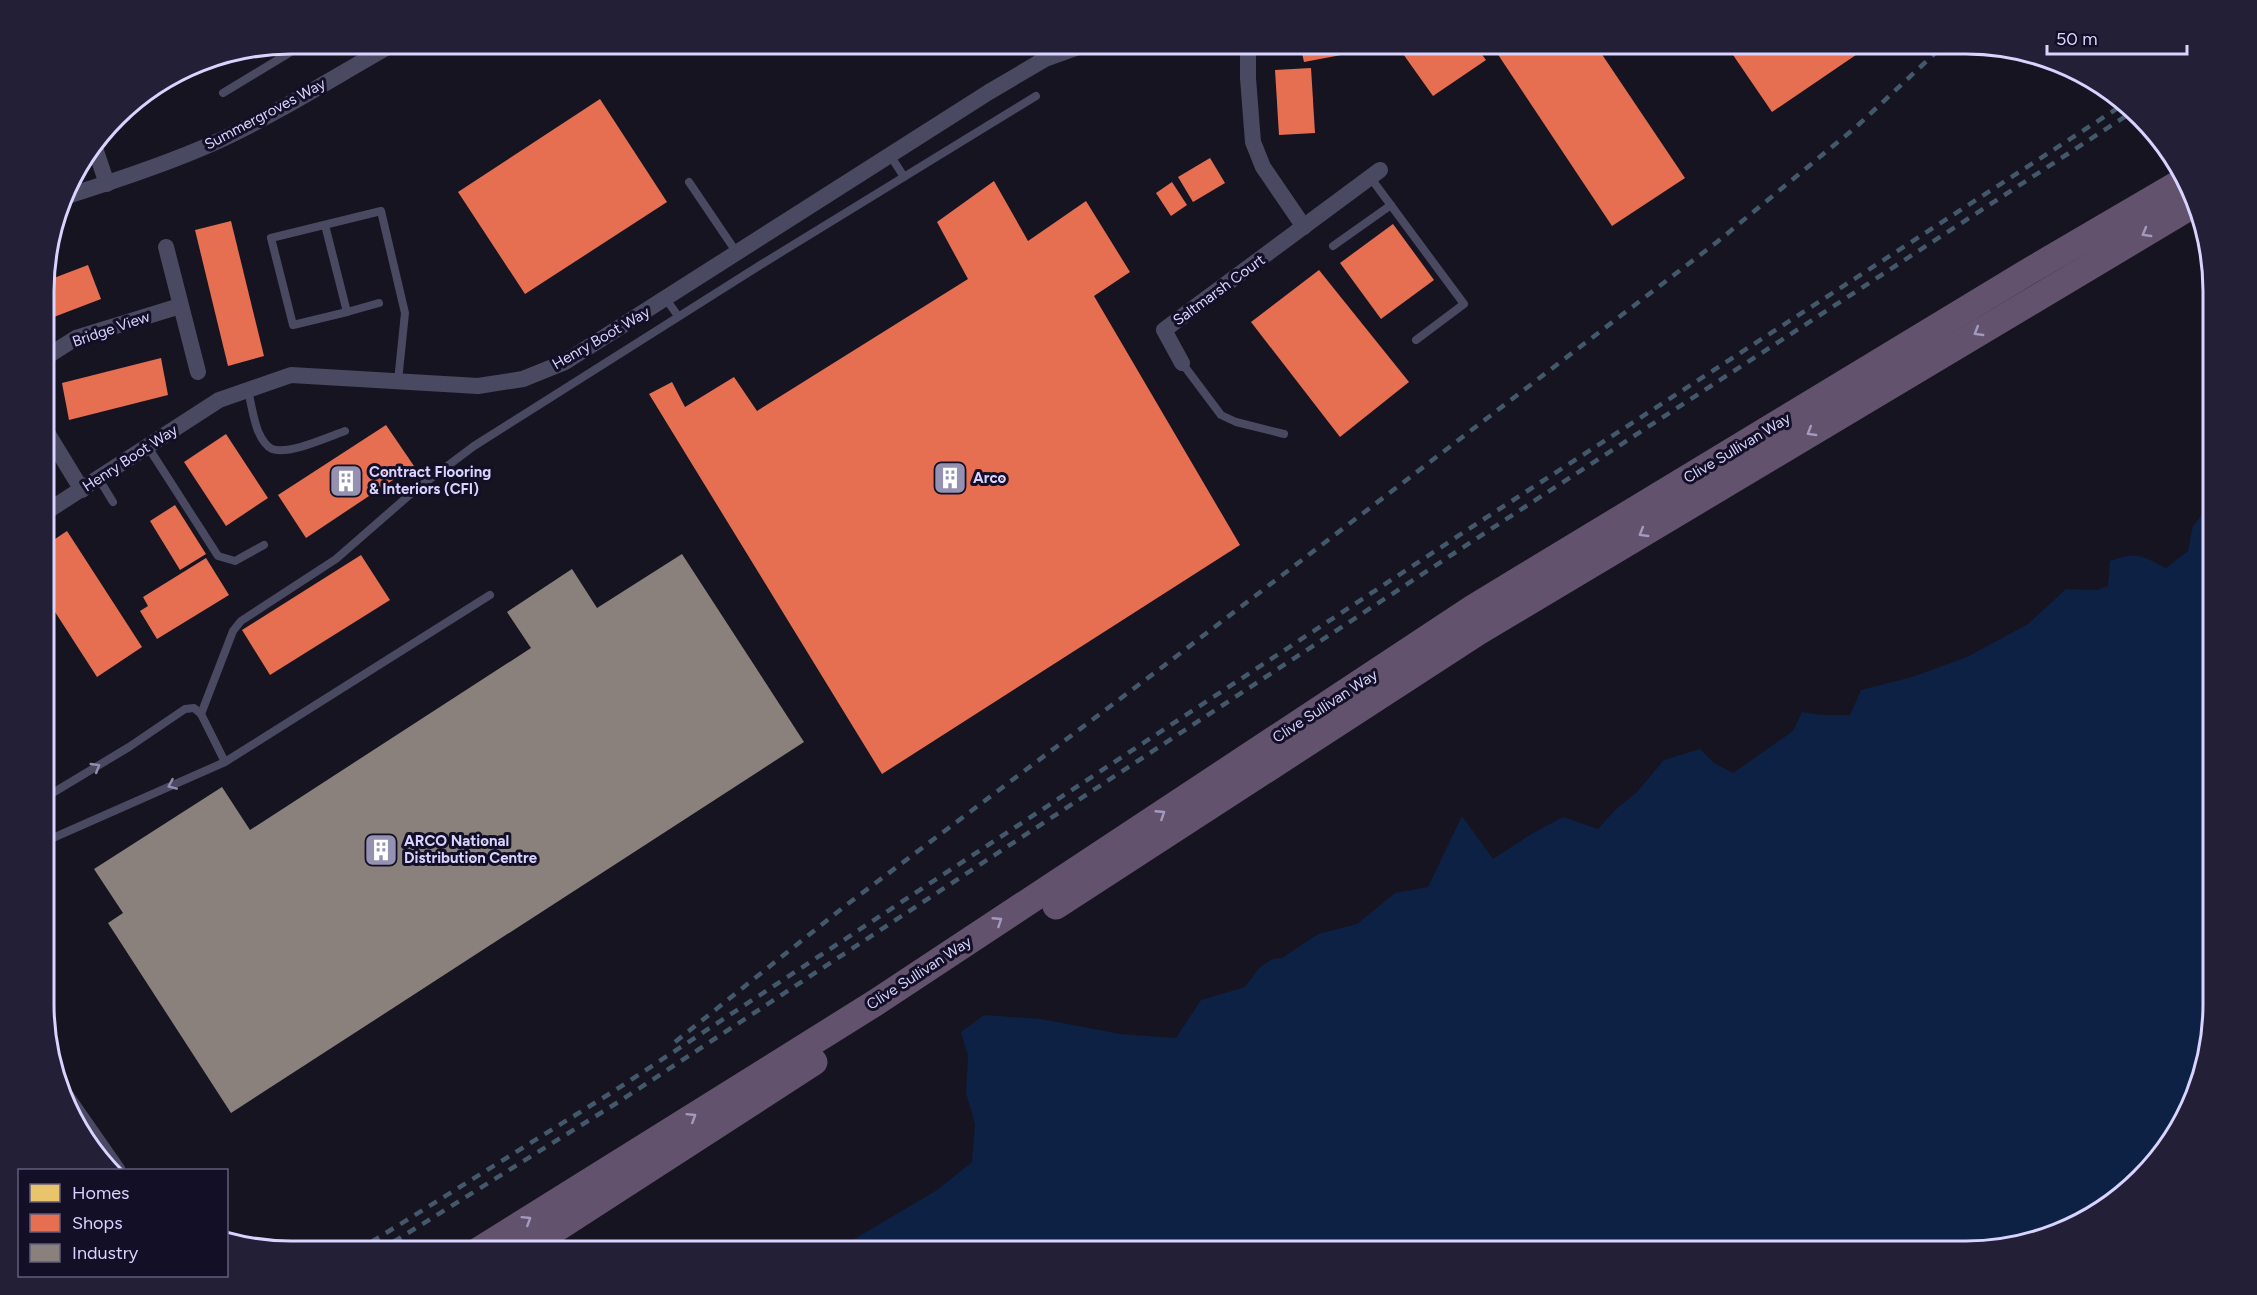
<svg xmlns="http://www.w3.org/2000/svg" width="2257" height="1295" viewBox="0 0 2257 1295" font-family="Figtree,sans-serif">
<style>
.water{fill:#0d2144}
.homes{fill:#e9c46a}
.shops{fill:#e76f51}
.industry{fill:#8a817c}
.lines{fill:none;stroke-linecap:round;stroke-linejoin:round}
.service{stroke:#4a4962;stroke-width:8}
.minor{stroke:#4a4962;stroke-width:16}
.trunk{stroke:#62526e;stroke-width:27}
.rail{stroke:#43596b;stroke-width:4.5;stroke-dasharray:9 8;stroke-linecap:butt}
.oneway{stroke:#a39abe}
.oneway2{stroke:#928eb0}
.labels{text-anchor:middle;stroke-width:6;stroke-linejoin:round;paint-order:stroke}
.street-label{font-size:15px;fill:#d9d4ff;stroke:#130f26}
.poi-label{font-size:15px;font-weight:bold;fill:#d9d4ff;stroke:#130f26;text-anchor:start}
.rim{fill:none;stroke:#d9d4ff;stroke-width:3}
</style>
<rect width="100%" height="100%" fill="#161421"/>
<path class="water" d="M2210 505 2213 508V1019L2180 1127 2103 1210 2045 1238 1981 1251H834L937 1190 972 1162 975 1124 966 1093 968 1056 961 1032 984 1015 1041 1019 1120 1034 1176 1038 1201 1000 1245 987 1259 968 1266 963 1273 959 1282 958 1318 934 1357 924 1395 893 1428 887 1462 816 1493 859 1533 833 1563 817 1598 829 1615 810 1637 792 1664 760 1700 749 1714 763 1733 773 1793 731 1802 712 1821 715H1850L1861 690 1912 677 1967 657 2028 624 2066 589 2097 590 2108 586 2110 561C2138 551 2140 555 2166 568L2188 551 2193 526Z"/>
<g class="homes">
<polygon points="207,60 209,65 190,75 186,69 197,62"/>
<polygon points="182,71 186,79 172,87 170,84 162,88 161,85"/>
<polygon points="128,105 132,111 117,119 125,109"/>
</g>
<g class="shops">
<polygon points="1300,44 1372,44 1373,49 1304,62"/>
<polygon points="1396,44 1474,44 1486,60 1433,96"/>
<polygon points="1491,44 1595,44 1685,178 1612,226"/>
<polygon points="1743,44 1872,44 1772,112 1731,52"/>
<polygon points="1311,68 1315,133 1279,135 1275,70"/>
<polygon points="600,99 667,202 525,294 458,192"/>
<polygon points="1210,158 1225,183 1193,202 1178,177"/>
<polygon points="994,181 1028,241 1086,201 1130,272 1094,296 1240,545 882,774 649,394 672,382 685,407 734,377 757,411 968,279 937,222"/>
<polygon points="1172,182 1187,205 1171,216 1156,193"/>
<polygon points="231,221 264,356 228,366 195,230"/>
<polygon points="1393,224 1434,280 1381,319 1340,263"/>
<polygon points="88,265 101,299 46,320 46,281"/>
<polygon points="1319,270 1409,382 1340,437 1251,322"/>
<polygon points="161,358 168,395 69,420 62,383"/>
<polygon points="386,425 414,466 306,538 278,495"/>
<polygon points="226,434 268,498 226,526 184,462"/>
<polygon points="175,505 206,554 180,570 150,521"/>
<polygon points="67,531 142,647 97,677 46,598 46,545"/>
<polygon points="361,555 390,600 270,675 242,630"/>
<polygon points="206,558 229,595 157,639 140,611 148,606 143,597"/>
</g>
<polygon class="industry" points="682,554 804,742 231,1113 108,923 123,913 94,869 222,787 250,830 531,648 507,612 572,569 597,608"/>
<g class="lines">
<g class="service">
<polyline points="223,93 304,44"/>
<polyline points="890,155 904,177"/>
<polyline points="1370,177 1464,304 1416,340"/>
<polyline points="689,182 737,253"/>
<polyline points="325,225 347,312 293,325 271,238 381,211 405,313 398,381"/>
<polyline points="1333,246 1391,205"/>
<polyline points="666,299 678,316"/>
<polyline points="347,312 379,303"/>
<polyline points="1182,363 1221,415 1236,422 1284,434"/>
<path d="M248 390C251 403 253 418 258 431 261 438 266 446 272 449 289 455 328 437 345 431"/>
<polyline points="148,447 218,556 235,561 264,545"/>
<polyline points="99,479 113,502"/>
<polyline points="201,714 233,631 241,621 336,559 414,491 474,446 762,264 1036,96"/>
<polyline points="46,797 129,747 185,709 194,708 201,714 225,762"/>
<polyline points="46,841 225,762 490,595"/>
<polyline points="66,1089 121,1168"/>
</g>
<g class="minor">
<polyline points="1248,44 1248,78 1253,142 1263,167 1304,227"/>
<polyline points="95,148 107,184"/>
<path d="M64 197C115 181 167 164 216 142 275 115 336 76 393 44"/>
<polyline points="166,247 198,372"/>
<polyline points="46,357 76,338 180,306"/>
<polyline points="1182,363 1164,330 1380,170"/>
<polyline points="46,431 82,490"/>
<polyline points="46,512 219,400 291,375 478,386 523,379 565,362 989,92 1045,59 1087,44"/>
</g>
<g class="trunk">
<polyline points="1056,906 1478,632 2196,203"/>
<polyline points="478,1251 875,1003 1473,608 2026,273 2185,180"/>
<polyline points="522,1251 814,1062"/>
</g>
<g class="rail">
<polyline points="675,1042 845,906 1161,668 1717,242 1856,127 1945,44"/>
<polyline points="357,1251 614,1091 1484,519 2121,106"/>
<polyline points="379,1251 620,1101 1491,529 2129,114"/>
</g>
</g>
<defs><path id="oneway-chevron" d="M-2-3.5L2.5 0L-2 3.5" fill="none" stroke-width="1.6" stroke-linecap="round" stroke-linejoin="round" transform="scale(1.5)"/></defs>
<g class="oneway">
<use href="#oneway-chevron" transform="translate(2146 233) rotate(150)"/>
<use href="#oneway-chevron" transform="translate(1978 332) rotate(149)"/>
<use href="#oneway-chevron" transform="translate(1811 432) rotate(149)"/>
<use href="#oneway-chevron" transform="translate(1643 533) rotate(149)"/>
<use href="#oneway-chevron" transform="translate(1161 814) rotate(-33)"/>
<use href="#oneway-chevron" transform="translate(998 921) rotate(-33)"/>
<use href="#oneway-chevron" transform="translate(692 1117) rotate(-32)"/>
<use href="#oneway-chevron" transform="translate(527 1220) rotate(-32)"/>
</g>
<g class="oneway2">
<use href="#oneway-chevron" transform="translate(96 767) rotate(-31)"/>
<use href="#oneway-chevron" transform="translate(172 785) rotate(156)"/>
</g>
<defs>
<symbol id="building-square" viewBox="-11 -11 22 22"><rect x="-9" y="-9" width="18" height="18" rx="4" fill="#9591b1" stroke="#130f26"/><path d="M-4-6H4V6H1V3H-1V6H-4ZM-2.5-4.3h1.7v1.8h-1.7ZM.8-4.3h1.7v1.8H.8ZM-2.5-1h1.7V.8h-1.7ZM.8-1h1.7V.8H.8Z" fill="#fff"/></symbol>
</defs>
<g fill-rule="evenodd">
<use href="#building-square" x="931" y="459" width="38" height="38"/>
<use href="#building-square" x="327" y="462" width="38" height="38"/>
<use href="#building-square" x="362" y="831" width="38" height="38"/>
</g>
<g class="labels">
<g class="street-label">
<text transform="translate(265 114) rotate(-28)" y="5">Summergroves Way</text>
<text transform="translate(1219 290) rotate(-36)" y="5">Saltmarsh Court</text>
<text transform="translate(111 329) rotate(-19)" y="5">Bridge View</text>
<text transform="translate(601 338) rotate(-30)" y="5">Henry Boot Way</text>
<text transform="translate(1737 448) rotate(-31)" y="5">Clive Sullivan Way</text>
<text transform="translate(130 458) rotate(-33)" y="5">Henry Boot Way</text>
<text transform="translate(1325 706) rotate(-33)" y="5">Clive Sullivan Way</text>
<text transform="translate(919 973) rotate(-33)" y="5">Clive Sullivan Way</text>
</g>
<g class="poi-label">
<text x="369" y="477">Contract Flooring<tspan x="369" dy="17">&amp; Interiors (CFI)</tspan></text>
<text x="973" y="483">Arco</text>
<text x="404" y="846">ARCO National<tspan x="404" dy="17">Distribution Centre</tspan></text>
</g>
</g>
<path d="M0 0H2257V1295H0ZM291 54H1966A237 237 0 0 1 2203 291V1004A237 237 0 0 1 1966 1241H291A237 237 0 0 1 54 1004V291A237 237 0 0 1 291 54Z" fill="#231f37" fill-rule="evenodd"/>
<path class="rim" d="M291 54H1966A237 237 0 0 1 2203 291V1004A237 237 0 0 1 1966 1241H291A237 237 0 0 1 54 1004V291A237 237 0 0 1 291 54Z"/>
<rect x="18" y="1169" width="210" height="108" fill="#130f26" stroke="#625e7d" stroke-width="1.5"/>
<rect x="30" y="1184" width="30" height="18" fill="#e9c46a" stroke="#625e7d" stroke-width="1.5"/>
<text x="72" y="1199" font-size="18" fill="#d9d4ff">Homes</text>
<rect x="30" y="1214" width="30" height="18" fill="#e76f51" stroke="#625e7d" stroke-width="1.5"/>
<text x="72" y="1229" font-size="18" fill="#d9d4ff">Shops</text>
<rect x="30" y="1244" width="30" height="18" fill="#8a817c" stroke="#625e7d" stroke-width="1.5"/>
<text x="72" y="1259" font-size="18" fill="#d9d4ff">Industry</text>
<path d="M2047 45v9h140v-9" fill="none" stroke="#d9d4ff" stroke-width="3"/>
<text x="2056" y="45" font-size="18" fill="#d9d4ff" stroke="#130f26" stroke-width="4.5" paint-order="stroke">50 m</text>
</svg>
